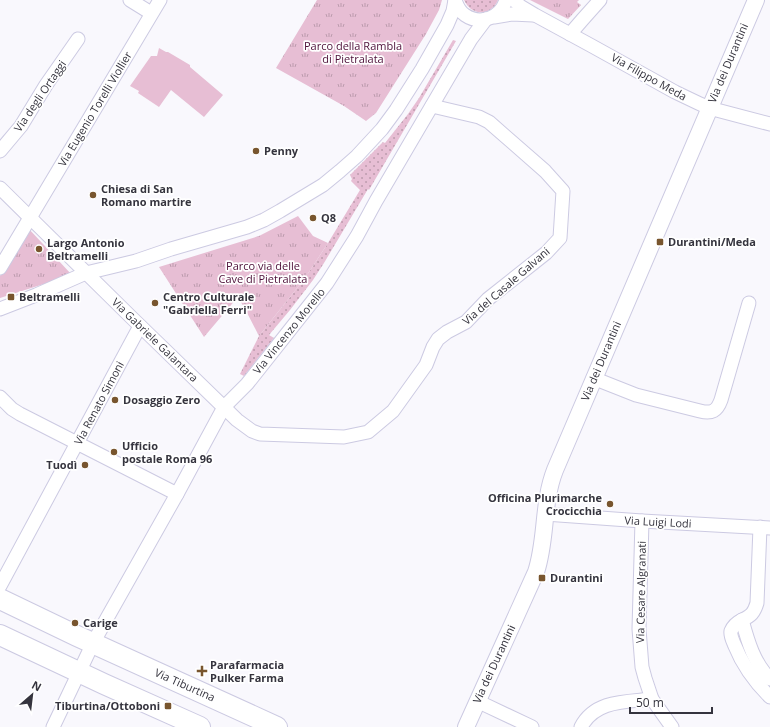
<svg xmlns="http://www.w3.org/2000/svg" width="770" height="727" viewBox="0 0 770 727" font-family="'Open Sans',sans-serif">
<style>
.grass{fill:url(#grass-dots)}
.park{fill:url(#park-tufts)}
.pitch{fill:#e7bed4}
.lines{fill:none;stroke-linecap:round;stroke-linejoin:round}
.minor-casing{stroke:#cccae2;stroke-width:15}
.tertiary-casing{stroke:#cccae2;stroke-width:18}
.primary-casing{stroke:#cccae2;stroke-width:22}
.minor{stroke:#fff;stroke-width:13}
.tertiary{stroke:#fff;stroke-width:16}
.primary{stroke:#fff;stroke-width:20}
.poi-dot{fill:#78552e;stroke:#fff;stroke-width:1.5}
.labels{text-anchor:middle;stroke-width:3.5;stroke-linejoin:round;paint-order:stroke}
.park-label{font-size:11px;fill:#4d1039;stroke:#fff}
.street-label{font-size:11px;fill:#35343e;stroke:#fff}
.poi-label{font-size:11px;font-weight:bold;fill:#35343e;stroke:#fff;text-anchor:start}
</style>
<defs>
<pattern id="grass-dots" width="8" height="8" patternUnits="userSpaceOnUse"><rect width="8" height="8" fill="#e7bed4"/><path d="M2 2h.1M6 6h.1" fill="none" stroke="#bc9bad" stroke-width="1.8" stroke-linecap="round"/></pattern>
<pattern id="park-tufts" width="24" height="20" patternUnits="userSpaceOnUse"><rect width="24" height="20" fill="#e7bed4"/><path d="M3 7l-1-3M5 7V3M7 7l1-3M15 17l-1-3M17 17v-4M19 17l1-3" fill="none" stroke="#bc9bad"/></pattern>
</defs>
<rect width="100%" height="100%" fill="#f9f8fd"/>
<g class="grass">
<path d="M464 0H498C491 17 471 16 464 0Z"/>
<polygon points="453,40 456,41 369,190 368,189 324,263 313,280 290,310 269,335 274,338 244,376 240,374 259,336 305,278 328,243 360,190 351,181 352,179 350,175 383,142 385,143 408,114 419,98"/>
</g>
<g class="park">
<polygon points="317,0 442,0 439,10 426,34 376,113 366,121 344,106 276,68"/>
<polygon points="530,0 579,0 577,2 581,5 568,19"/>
<polygon points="298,216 313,236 328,243 305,278 259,336 243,305 237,298 204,337 159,267 259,236"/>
<polygon points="28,228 72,275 0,298 0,276"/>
</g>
<polygon class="pitch" points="159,48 166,52 168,52 190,65 190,67 223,95 204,117 171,90 159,107 138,93 139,91 130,86 151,56 157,56"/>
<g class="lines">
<defs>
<g id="minor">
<polyline points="130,0 151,13"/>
<path d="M455 0C457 6 460 12 465 15 481 26 501 17 506 0"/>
<polyline points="514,0 520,6 535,15 592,46 675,92 698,103 709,108 770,124"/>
<polyline points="494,17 512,14 533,15"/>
<polyline points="570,34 583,19 600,0"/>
<polyline points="0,151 21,126 46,85 78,39"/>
<polyline points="0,188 133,319 237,420 252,431 260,434 344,437 368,432 393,411 426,365 433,347 438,339 447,332 466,322 488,299 546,253 560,238 563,191 545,171 489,122 479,117 432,106"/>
<polyline points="0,268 160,0"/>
<polyline points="0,309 36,295 86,273 107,268 136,261 171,249 247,227 264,220 280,211 323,185 340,171 357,156 382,129 396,110 422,69 447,25 453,11 455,0"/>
<path d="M593 378 636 395 700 411C712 414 717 411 721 400L749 303"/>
<polyline points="0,397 12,409 20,414 177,494"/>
<polyline points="545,514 642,521 770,528"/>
<polyline points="642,521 639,629 642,667 645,678 652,699 672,727"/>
<path d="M760 527 757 603C754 613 751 616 742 620 748 642 754 663 770 679"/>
<polyline points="0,586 140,326"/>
<path d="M742 620C738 622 733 626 731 631 730 636 733 641 735 646 743 666 755 682 770 697"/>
<polyline points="477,701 532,727"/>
<polyline points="53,727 93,643 177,494 224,407 247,384 327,283 357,236 376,201 471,39 486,19"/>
<path d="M581 727C595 700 626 702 652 699"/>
</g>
<path id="tertiary" d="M466 727 536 572C547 539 542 503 555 470L756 0"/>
<g id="primary">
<polyline points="0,599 77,636 277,727"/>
<polyline points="0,635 104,684 200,727"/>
</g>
</defs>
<use href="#minor" class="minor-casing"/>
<use href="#tertiary" class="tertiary-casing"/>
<use href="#primary" class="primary-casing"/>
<use href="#minor" class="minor"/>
<use href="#tertiary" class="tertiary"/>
<use href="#primary" class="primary"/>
</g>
<g class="poi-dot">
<circle cx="256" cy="151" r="4"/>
<circle cx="93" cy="195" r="4"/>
<circle cx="313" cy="218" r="4"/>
<rect x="656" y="238" width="8" height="8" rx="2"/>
<circle cx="39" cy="249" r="4"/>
<rect x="7" y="293" width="8" height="8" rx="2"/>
<circle cx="155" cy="303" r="4"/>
<circle cx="115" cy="400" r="4"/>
<circle cx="114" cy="452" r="4"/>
<circle cx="85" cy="465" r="4"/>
<circle cx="610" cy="504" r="4"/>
<rect x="538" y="574" width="8" height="8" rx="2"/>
<circle cx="75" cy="623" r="4"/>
<path d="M200 665h4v4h4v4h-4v4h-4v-4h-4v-4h4z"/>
<rect x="164" y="702" width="8" height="8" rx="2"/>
</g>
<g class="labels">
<g class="park-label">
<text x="353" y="50">Parco della Rambla<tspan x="353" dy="13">di Pietralata</tspan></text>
<text x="263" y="270">Parco via delle<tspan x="263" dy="13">Cave di Pietralata</tspan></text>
</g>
<g class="street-label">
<text transform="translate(728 63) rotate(-67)" y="4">Via dei Durantini</text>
<text transform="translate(649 77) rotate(29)" y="4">Via Filippo Meda</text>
<text transform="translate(40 96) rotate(-56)" y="4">Via degli Ortaggi</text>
<text transform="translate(95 109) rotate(-59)" y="4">Via Eugenio Torelli Viollier</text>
<text transform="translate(506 286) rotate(-41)" y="4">Via del Casale Galvani</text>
<text transform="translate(289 331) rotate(-51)" y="4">Via Vincenzo Morello</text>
<text transform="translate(155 340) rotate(44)" y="4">Via Gabriele Galantara</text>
<text transform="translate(601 361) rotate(-67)" y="4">Via dei Durantini</text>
<text transform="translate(99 403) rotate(-62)" y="4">Via Renato Simoni</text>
<text transform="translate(658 522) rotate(3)" y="4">Via Luigi Lodi</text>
<text transform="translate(641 592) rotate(-89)" y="4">Via Cesare Algranati</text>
<text transform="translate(494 664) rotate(-65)" y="4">Via dei Durantini</text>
<text transform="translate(185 685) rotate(24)" y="4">Via Tiburtina</text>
</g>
<g class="poi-label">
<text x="264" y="155">Penny</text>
<text x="101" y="193">Chiesa di San<tspan x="101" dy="13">Romano martire</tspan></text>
<text x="321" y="222">Q8</text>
<text x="668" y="246">Durantini/Meda</text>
<text x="47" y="247">Largo Antonio<tspan x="47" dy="13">Beltramelli</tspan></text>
<text x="19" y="301">Beltramelli</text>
<text x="163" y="301">Centro Culturale<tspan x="163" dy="13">"Gabriella Ferri"</tspan></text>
<text x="123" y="404">Dosaggio Zero</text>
<text x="122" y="450">Ufficio<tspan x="122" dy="13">postale Roma 96</tspan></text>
<text x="77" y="469" text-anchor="end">Tuodì</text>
<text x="602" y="502" text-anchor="end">Officina Plurimarche<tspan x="602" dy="13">Crocicchia</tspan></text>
<text x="550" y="582">Durantini</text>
<text x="83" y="627">Carige</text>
<text x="210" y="669">Parafarmacia<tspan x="210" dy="13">Pulker Farma</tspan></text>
<text x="160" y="710" text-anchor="end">Tiburtina/Ottoboni</text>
</g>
</g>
<g transform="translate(32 695) rotate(28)" stroke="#ffffff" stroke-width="3" paint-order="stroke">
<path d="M0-3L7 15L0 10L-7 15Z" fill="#35343e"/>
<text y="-6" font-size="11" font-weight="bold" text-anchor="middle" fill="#35343e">N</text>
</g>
<path d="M630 707v6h82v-6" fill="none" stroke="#35343e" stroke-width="2"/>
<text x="636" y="707" font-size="12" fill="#35343e" stroke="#ffffff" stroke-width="3" paint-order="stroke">50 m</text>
</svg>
